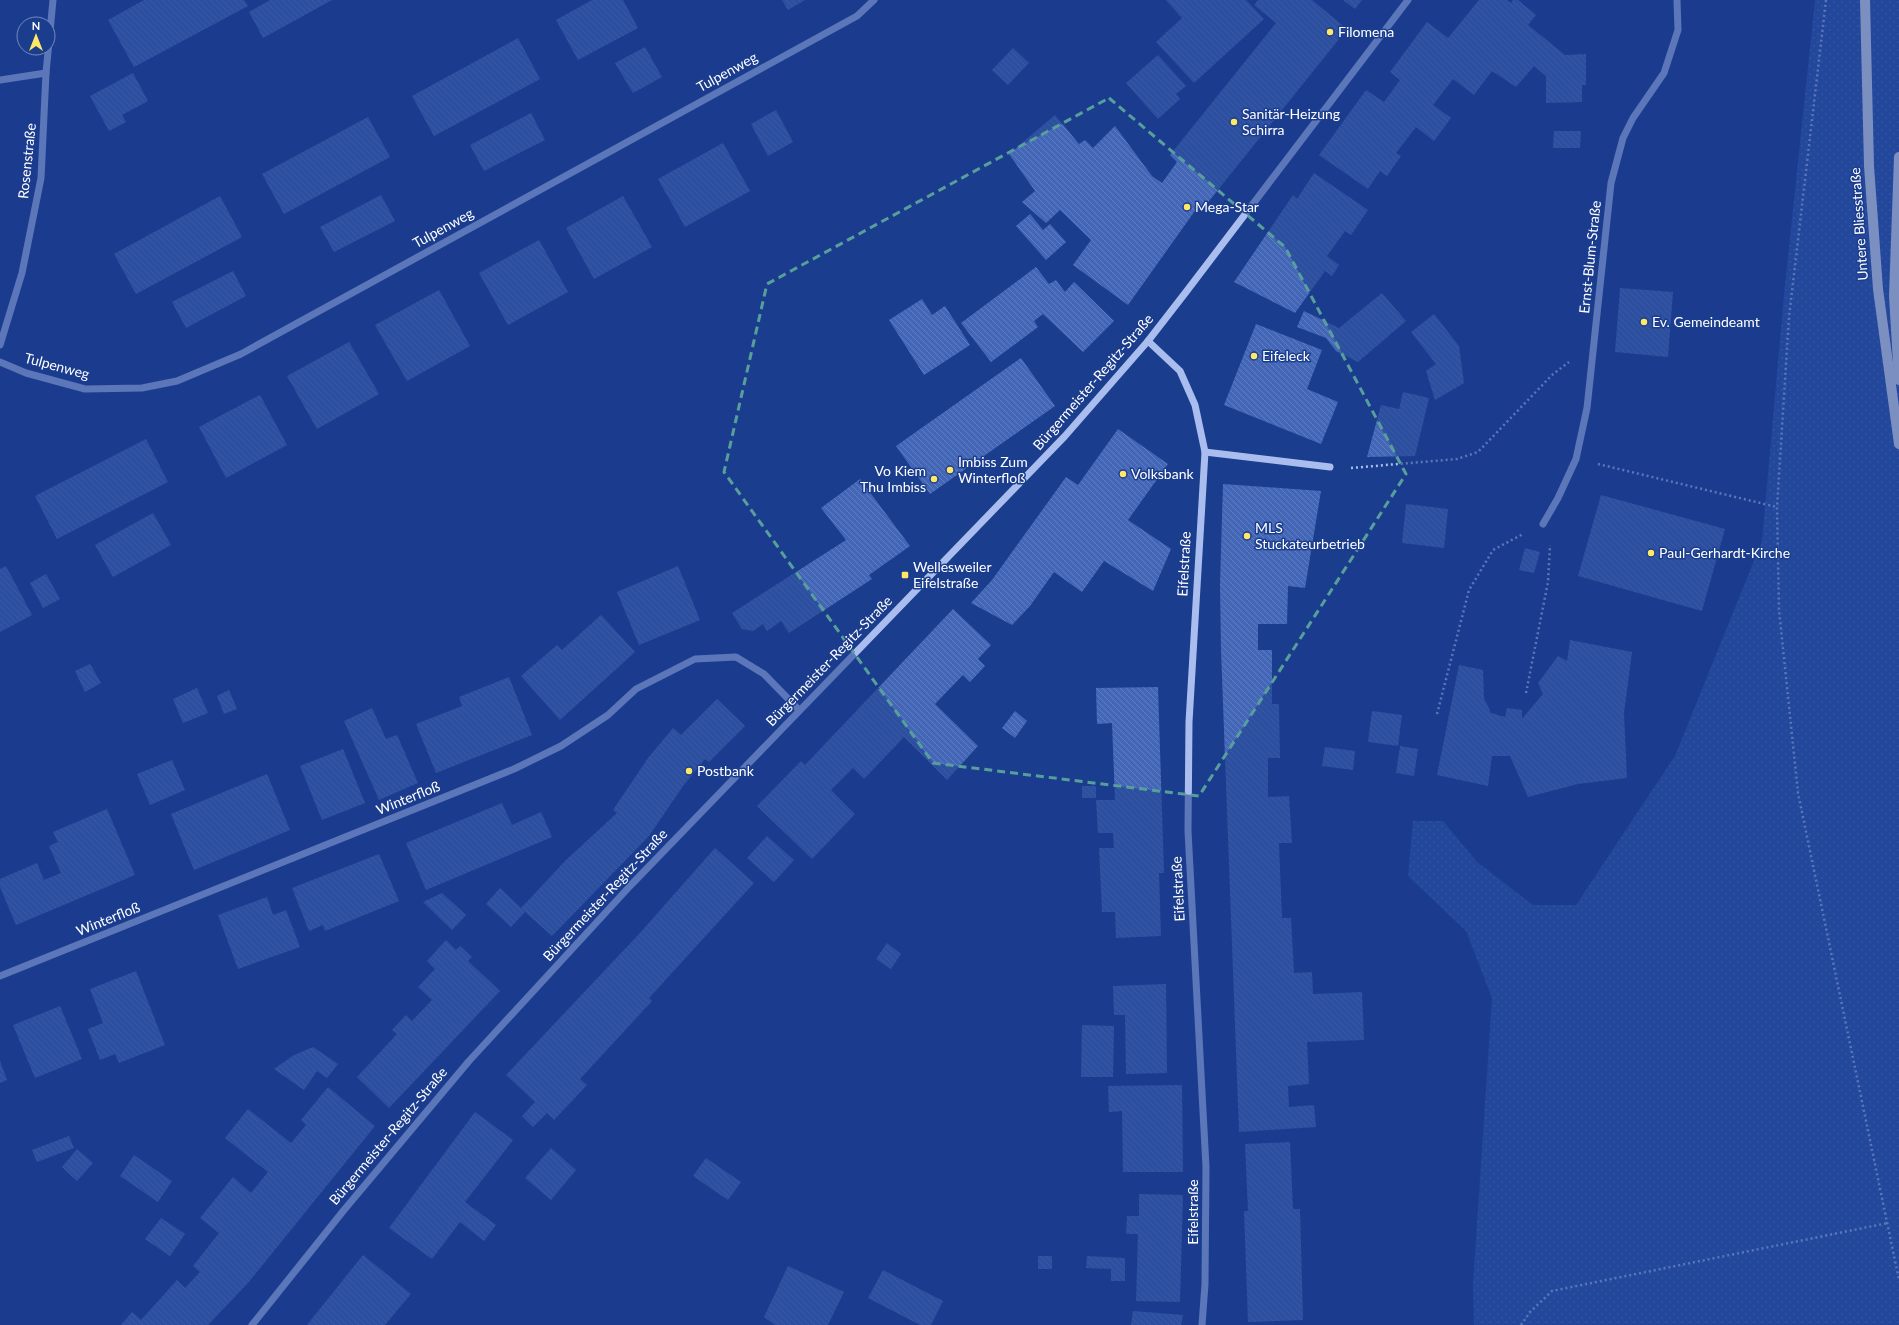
<svg xmlns="http://www.w3.org/2000/svg" width="1899" height="1325" viewBox="0 0 1899 1325" font-family="Lato,sans-serif">
<style>
.grass{fill:url(#grass-dots)}
.building{fill:url(#building-back-hatch)}
.lines{fill:none;stroke-linecap:round;stroke-linejoin:round}
.path{stroke:#a9beee;stroke-width:2.5;stroke-dasharray:2 3;stroke-linecap:butt}
.minor{stroke:#a9beee;stroke-width:7}
.major{stroke:#eff3ff;stroke-width:10}
.marked{fill:none;stroke:#579f9a;stroke-width:3;stroke-dasharray:8 5;stroke-linejoin:round}
.poi-dot{fill:#fee866;stroke:#1b3d8e;stroke-width:1.5}
.labels{text-anchor:middle;stroke-width:3;stroke-linejoin:round;paint-order:stroke}
.poi-label{font-size:14px;fill:#fff;stroke:#1b3d8e;text-anchor:start}
.street-label{font-size:14px;fill:#fff;stroke:#1b3d8e}
</style>
<defs>
<pattern id="grass-dots" width="8" height="8" patternUnits="userSpaceOnUse"><rect width="8" height="8" fill="#2e55ac"/><path d="M2 2h.1M6 6h.1" fill="none" stroke="#4d6eb8" stroke-width="1.8" stroke-linecap="round"/></pattern>
<pattern id="building-back-hatch" width="6" height="6" patternUnits="userSpaceOnUse"><rect width="6" height="6" fill="#4466b6"/><path d="M-1 5l2 2M0 0l6 6M5-1l2 2" fill="none" stroke="#607dc1"/></pattern>
</defs>
<rect width="100%" height="100%" fill="#1b3d8e"/>
<polygon class="grass" points="1815,0 1899,0 1899,1325 1474,1325 1473,1284 1492,998 1466,931 1408,876 1413,821 1443,821 1477,862 1533,905 1576,905 1675,756 1762,541 1784,295"/>
<g class="building">
<polygon points="144,0 244,0 248,6 134,67 108,20"/>
<polygon points="270,0 332,0 263,38 249,12"/>
<polygon points="592,0 623,0 638,28 578,60 556,20"/>
<polygon points="782,0 805,0 788,10"/>
<polygon points="1166,0 1246,0 1264,19 1194,83 1156,42 1182,18"/>
<polygon points="1258,0 1312,0 1347,29 1201,211 1197,208 1128,305 1073,265 1091,240 1060,210 1046,223 1022,202 1035,191 1009,154 1055,115 1079,144 1085,140 1093,148 1115,126 1152,176 1162,183 1177,162 1170,155 1276,23 1254,5"/>
<polygon points="1343,0 1362,0 1355,9"/>
<polygon points="1479,0 1507,0 1511,3 1513,0 1518,0 1536,15 1528,25 1565,55 1586,54 1586,85 1582,85 1582,102 1546,103 1546,76 1534,66 1516,87 1492,71 1474,95 1453,79 1433,105 1451,118 1434,141 1416,127 1396,153 1401,156 1387,176 1380,171 1368,189 1319,155 1366,90 1384,102 1400,80 1390,72 1427,22 1448,38"/>
<polygon points="518,38 540,79 434,136 412,96"/>
<polygon points="645,47 662,77 633,93 615,63"/>
<polygon points="1013,48 1029,63 1008,85 992,70"/>
<polygon points="1158,55 1186,86 1176,94 1180,99 1158,119 1126,83"/>
<polygon points="133,73 148,101 122,115 126,122 109,131 90,96"/>
<polygon points="776,110 793,142 768,156 751,124"/>
<polygon points="531,113 545,140 484,171 470,145"/>
<polygon points="368,117 390,157 284,214 262,174"/>
<polygon points="1554,131 1581,131 1580,148 1553,148"/>
<polygon points="723,143 750,191 685,227 658,179"/>
<polygon points="1314,173 1368,210 1351,235 1345,231 1327,256 1339,265 1332,276 1325,271 1295,313 1234,282 1293,195 1297,199"/>
<polygon points="381,195 395,221 334,252 320,227"/>
<polygon points="220,196 242,237 136,294 114,254"/>
<polygon points="623,196 652,247 594,279 566,228"/>
<polygon points="1030,214 1043,230 1050,224 1066,242 1046,260 1016,226"/>
<polygon points="539,240 568,292 508,325 479,273"/>
<polygon points="1036,267 1049,284 1056,280 1065,292 1074,282 1114,321 1083,352 1043,314 1034,321 1038,327 991,362 961,323"/>
<polygon points="233,271 246,296 186,328 172,302"/>
<polygon points="1620,288 1673,292 1668,357 1615,352"/>
<polygon points="439,290 470,346 407,381 375,325"/>
<polygon points="1382,293 1406,321 1358,362 1336,351 1326,338 1297,327 1304,311 1339,328"/>
<polygon points="922,299 932,315 945,306 970,345 924,375 889,320"/>
<polygon points="1434,314 1459,346 1464,383 1435,400 1426,371 1436,364 1411,332"/>
<polygon points="1256,324 1322,350 1307,389 1338,402 1321,444 1224,405"/>
<polygon points="349,342 379,394 317,429 287,376"/>
<polygon points="1021,358 1055,406 930,494 896,446"/>
<polygon points="1403,392 1429,398 1415,456 1367,457 1381,405 1399,409"/>
<polygon points="260,395 287,445 226,478 199,427"/>
<polygon points="1118,429 1168,464 1128,520 1171,549 1153,591 1104,561 1082,592 1054,572 1030,606 1012,625 971,603 992,580 1066,477 1078,485"/>
<polygon points="146,439 168,482 57,539 35,496"/>
<polygon points="860,479 910,546 869,575 872,579 789,633 781,621 767,631 763,624 753,631 742,629 732,613 846,540 821,508"/>
<polygon points="1223,484 1321,491 1305,588 1288,586 1287,624 1258,624 1258,650 1272,650 1272,704 1279,704 1280,758 1268,758 1268,797 1289,796 1292,843 1279,843 1282,918 1291,918 1294,973 1312,972 1313,994 1362,992 1364,1040 1307,1042 1309,1084 1288,1086 1289,1107 1314,1105 1316,1127 1239,1132 1221,650 1220,585"/>
<polygon points="1601,495 1725,529 1702,611 1578,576"/>
<polygon points="1406,504 1448,509 1444,548 1402,543"/>
<polygon points="153,513 171,545 113,577 95,545"/>
<polygon points="1525,548 1540,552 1534,573 1519,570"/>
<polygon points="6,566 32,615 0,632 0,569"/>
<polygon points="678,566 700,620 639,645 617,592"/>
<polygon points="46,574 60,599 43,608 30,583"/>
<polygon points="953,609 991,645 978,659 985,666 970,682 963,675 935,704 978,746 947,780 904,737 864,779 853,768 831,790 855,814 812,859 757,806 801,761 805,765"/>
<polygon points="601,615 635,652 560,720 521,676 557,645 562,650"/>
<polygon points="1570,640 1632,652 1624,713 1627,778 1578,784 1528,797 1510,756 1492,756 1488,786 1437,775 1459,665 1483,670 1484,698 1491,713 1505,717 1507,708 1522,710 1522,719 1543,694 1538,683 1558,656 1567,661"/>
<polygon points="90,664 101,683 85,692 75,671"/>
<polygon points="509,677 532,735 436,773 416,724 462,706 459,697"/>
<polygon points="1158,687 1164,873 1159,873 1161,936 1116,938 1115,912 1102,912 1099,848 1114,848 1113,833 1098,833 1096,800 1115,800 1112,723 1097,724 1096,688"/>
<polygon points="197,688 208,713 183,723 173,699"/>
<polygon points="229,690 237,709 224,714 217,696"/>
<polygon points="717,699 745,726 709,762 705,759 683,786 649,836 552,936 525,912 511,927 486,904 500,888 521,908 566,860 617,813 613,810 648,758 673,728 681,735"/>
<polygon points="372,708 386,739 397,735 418,783 379,800 344,721"/>
<polygon points="1015,711 1027,721 1015,738 1002,728"/>
<polygon points="1372,711 1402,715 1398,746 1368,742"/>
<polygon points="1400,746 1418,749 1414,776 1396,773"/>
<polygon points="1325,747 1355,751 1353,770 1322,766"/>
<polygon points="343,749 365,803 322,820 300,766"/>
<polygon points="172,760 185,790 150,805 137,774"/>
<polygon points="267,774 290,830 194,870 171,814"/>
<rect x="1082" y="786" width="14" height="12"/>
<polygon points="502,803 512,825 541,812 552,837 426,890 406,843"/>
<polygon points="107,809 135,875 16,925 0,887 0,879 37,863 44,880 61,873 49,846 58,842 53,832"/>
<polygon points="767,836 794,860 774,882 747,858"/>
<polygon points="715,848 754,883 649,998 652,1001 580,1079 587,1085 554,1120 547,1113 533,1127 522,1116 535,1102 506,1075 639,934"/>
<polygon points="379,854 399,901 325,931 323,925 309,931 292,888"/>
<polygon points="442,893 466,915 452,930 423,902"/>
<polygon points="267,897 273,915 286,910 300,947 238,969 218,915"/>
<polygon points="446,940 456,950 460,946 472,957 468,961 500,991 389,1108 357,1077 397,1034 392,1030 406,1015 412,1021 432,1000 418,987 435,969 427,961"/>
<polygon points="887,943 901,954 891,969 876,959"/>
<polygon points="136,971 165,1045 119,1063 115,1054 100,1060 88,1029 103,1023 90,989"/>
<polygon points="1166,984 1167,1073 1126,1074 1125,1015 1114,1015 1113,986"/>
<polygon points="60,1006 82,1059 35,1078 13,1025"/>
<polygon points="1082,1025 1114,1026 1113,1077 1081,1077"/>
<polygon points="313,1047 338,1064 327,1078 317,1071 304,1090 274,1069 294,1055"/>
<polygon points="0,1061 7,1080 0,1083"/>
<polygon points="1182,1085 1183,1172 1123,1172 1122,1111 1109,1112 1108,1086"/>
<polygon points="328,1087 375,1126 248,1283 208,1325 121,1325 132,1312 141,1320 177,1280 185,1288 200,1272 193,1266 219,1233 200,1218 233,1177 251,1193 268,1172 225,1138 248,1109 291,1143 306,1125 301,1120"/>
<polygon points="475,1112 513,1140 465,1202 496,1225 484,1241 460,1222 432,1259 389,1228"/>
<polygon points="69,1136 74,1148 37,1162 32,1150"/>
<polygon points="1290,1142 1293,1209 1300,1209 1303,1320 1248,1322 1244,1211 1248,1211 1245,1144"/>
<polygon points="551,1148 576,1170 551,1200 525,1178"/>
<polygon points="77,1149 93,1163 77,1181 62,1167"/>
<polygon points="134,1155 172,1181 158,1202 120,1176"/>
<polygon points="706,1158 741,1182 728,1200 693,1176"/>
<polygon points="1139,1194 1183,1195 1180,1302 1136,1301 1138,1234 1126,1234 1127,1216 1139,1216"/>
<polygon points="161,1218 185,1234 170,1256 145,1239"/>
<polygon points="363,1255 411,1294 385,1325 307,1325"/>
<rect x="1038" y="1256" width="14" height="13"/>
<polygon points="1087,1256 1125,1258 1125,1281 1111,1281 1111,1269 1086,1268"/>
<polygon points="788,1266 844,1292 828,1325 775,1325 764,1317"/>
<polygon points="883,1270 943,1301 931,1325 920,1325 868,1298"/>
<polygon points="1133,1311 1183,1315 1181,1325 1131,1325"/>
</g>
<g class="lines">
<g class="path">
<polyline points="1826,0 1789,317 1777,507 1779,610 1798,793 1899,1280"/>
<polyline points="1598,464 1777,507"/>
<polyline points="1351,468 1457,459 1478,452 1552,375 1569,362"/>
<polyline points="1526,693 1548,582 1550,545"/>
<polyline points="1437,714 1469,590 1493,550 1523,534"/>
<polyline points="1521,1325 1530,1312 1552,1291 1888,1223"/>
</g>
<g class="minor">
<polyline points="0,80 46,73"/>
<polyline points="1148,341 1180,371 1195,405 1205,452 1189,722 1188,831 1206,1167 1205,1284 1202,1325"/>
<polyline points="0,345 22,273 41,178 46,73 53,0"/>
<polyline points="0,362 26,373 85,389 142,388 177,381 241,354 857,16 874,0"/>
<polyline points="1205,452 1330,467"/>
<polyline points="1543,524 1558,498 1576,459 1587,408 1611,183 1623,138 1633,118 1664,73 1678,30 1677,0"/>
<polyline points="0,976 514,769 561,746 608,715 636,689 695,659 736,657 764,674 799,710"/>
<polyline points="252,1325 344,1210 469,1061 630,886 1065,436 1148,341 1186,292 1408,0"/>
</g>
<g class="major">
<polyline points="1865,0 1869,166 1878,289 1899,444"/>
<polyline points="1899,157 1894,296 1899,380"/>
</g>
</g>
<path d="M0 0H1899V1325H0ZM1109 98 1285 247 1406 474 1199 796 933 763 724 472 767 284Z" fill="#1b3d8e" fill-opacity=".55" fill-rule="evenodd"/>
<path class="marked" d="M1109 98 1285 247 1406 474 1199 796 933 763 724 472 767 284Z"/>
<g class="poi-dot">
<circle cx="1330" cy="32" r="4"/>
<circle cx="1234" cy="122" r="4"/>
<circle cx="1187" cy="207" r="4"/>
<circle cx="1644" cy="322" r="4"/>
<circle cx="1254" cy="356" r="4"/>
<circle cx="950" cy="470" r="4"/>
<circle cx="1123" cy="474" r="4"/>
<circle cx="934" cy="479" r="4"/>
<circle cx="1247" cy="536" r="4"/>
<circle cx="1651" cy="553" r="4"/>
<rect x="901" y="571" width="8" height="8" rx="2"/>
<circle cx="689" cy="771" r="4"/>
</g>
<g class="labels">
<g class="poi-label">
<text x="1338" y="37">Filomena</text>
<text x="1242" y="119">Sanitär-Heizung<tspan x="1242" dy="16">Schirra</tspan></text>
<text x="1195" y="212">Mega-Star</text>
<text x="1652" y="327">Ev. Gemeindeamt</text>
<text x="1262" y="361">Eifeleck</text>
<text x="958" y="467">Imbiss Zum<tspan x="958" dy="16">Winterfloß</tspan></text>
<text x="926" y="476" text-anchor="end">Vo Kiem<tspan x="926" dy="16">Thu Imbiss</tspan></text>
<text x="1131" y="479">Volksbank</text>
<text x="1255" y="533">MLS<tspan x="1255" dy="16">Stuckateurbetrieb</tspan></text>
<text x="1659" y="558">Paul-Gerhardt-Kirche</text>
<text x="913" y="572">Wellesweiler<tspan x="913" dy="16">Eifelstraße</tspan></text>
<text x="697" y="776">Postbank</text>
</g>
<g class="street-label">
<text transform="translate(727 72) rotate(-29)" y="5">Tulpenweg</text>
<text transform="translate(27 161) rotate(-84)" y="5">Rosenstraße</text>
<text transform="translate(1859 224) rotate(-94)" y="5">Untere Bliesstraße</text>
<text transform="translate(443 228) rotate(-29)" y="5">Tulpenweg</text>
<text transform="translate(1590 257) rotate(-84)" y="5">Ernst-Blum-Straße</text>
<text transform="translate(57 366) rotate(15)" y="5">Tulpenweg</text>
<text transform="translate(1093 382) rotate(-49)" y="5">Bürgermeister-Regitz-Straße</text>
<text transform="translate(1184 564) rotate(-87)" y="5">Eifelstraße</text>
<text transform="translate(829 661) rotate(-46)" y="5">Bürgermeister-Regitz-Straße</text>
<text transform="translate(408 798) rotate(-22)" y="5">Winterfloß</text>
<text transform="translate(1178 889) rotate(-93)" y="5">Eifelstraße</text>
<text transform="translate(605 895) rotate(-47)" y="5">Bürgermeister-Regitz-Straße</text>
<text transform="translate(108 919) rotate(-22)" y="5">Winterfloß</text>
<text transform="translate(388 1136) rotate(-50)" y="5">Bürgermeister-Regitz-Straße</text>
<text transform="translate(1193 1212) rotate(-90)" y="5">Eifelstraße</text>
</g>
</g>
<g transform="translate(36 36)"><circle r="19" fill="#1b3d8e" stroke="#768bbb"/>
<path d="M0-3L7 15L0 10L-7 15Z" fill="#fee866"/>
<text y="-6" font-size="11" font-weight="bold" text-anchor="middle" fill="#ffffff">N</text>
</g>
</svg>
